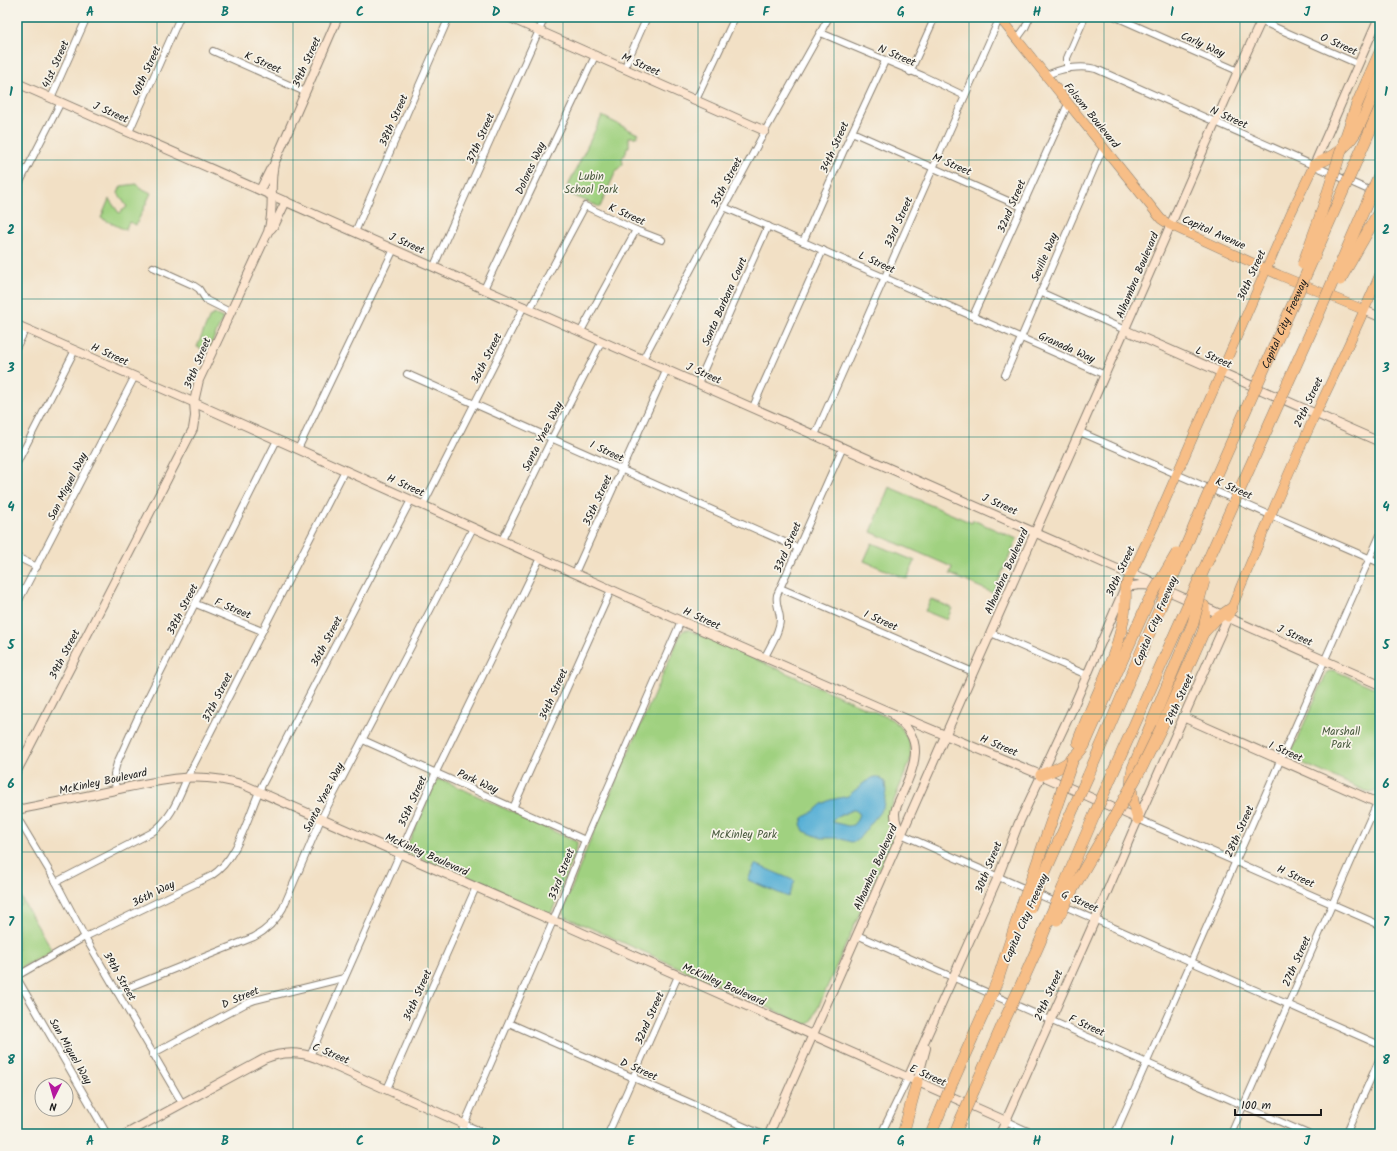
<svg xmlns="http://www.w3.org/2000/svg" width="1397" height="1151" viewBox="0 0 1397 1151" font-family="Kalam,sans-serif">
<style>
.green{fill:#a0d180;stroke:#5e764e}
.water{fill:#59b0d6;stroke:#3a6679;fill-rule:evenodd}
.lines{fill:none;stroke-linecap:round;stroke-linejoin:round}
.street-casing{stroke:#877e70;stroke-width:8}
.secondary-casing{stroke:#877e70;stroke-width:10}
.primary-casing{stroke:#877e70;stroke-width:10}
.highway-casing{stroke:#877e70;stroke-width:12}
.street{stroke:#fff;stroke-width:6}
.secondary{stroke:#fce5cf;stroke-width:8}
.primary{stroke:#f7be87;stroke-width:9}
.highway{stroke:#f7be87;stroke-width:11}
.highway-bridge-casing{stroke:#877e70;stroke-width:12;stroke-linecap:butt}
.highway-bridge{stroke:#f7be87;stroke-width:11}
.grid{fill:none;stroke:#0f766e;stroke-width:1;stroke-opacity:0.55}
.labels{text-anchor:middle;stroke-width:3.5;stroke-linejoin:round;paint-order:stroke}
.street-label{font-size:11px;fill:#1c1c1c;stroke:#f7f3e8}
.park-label{font-size:11px;fill:#4a5b3f;stroke:#f7f3e8}
.neatline{fill:none;stroke:#0f766e;stroke-width:1.5}
.grid-label{font-size:13px;text-anchor:middle;font-weight:bold;fill:#0f766e}
</style>
<rect width="100%" height="100%" fill="#f7f3e8"/>
<filter id="ink" filterUnits="userSpaceOnUse"><feTurbulence type="fractalNoise" baseFrequency=".025" numOctaves="2"/><feDisplacementMap in="SourceGraphic" scale="8" xChannelSelector="R" yChannelSelector="G"/><feConvolveMatrix kernelMatrix="1 2 1 2 8 2 1 2 1" color-interpolation-filters="sRGB"/></filter>
<filter id="wash" filterUnits="userSpaceOnUse"><feTurbulence type="fractalNoise" baseFrequency=".012" numOctaves="4" result="noise"/><feDisplacementMap in="SourceGraphic" scale="16" xChannelSelector="R" yChannelSelector="G"/><feGaussianBlur stdDeviation="0.9" result="paint"/><feColorMatrix in="noise" values="0 0 0 0 0 0 0 0 0 0 0 0 0 0 0 0 0 1.4 0 .05"/><feComposite in="paint" operator="in"/></filter>
<g filter="url(#wash)">
<rect width="100%" height="100%" fill="#f2e0c5"/>
<g class="green">
<polygon points="602,116 638,134 637,137 629,137 629,147 627,147 626,153 622,158 623,164 616,171 600,207 565,192"/>
<polygon points="137,184 139,187 151,193 136,225 129,222 125,230 101,218 109,199 119,213 127,207 118,193 121,186"/>
<polygon points="214,314 223,318 208,351 197,347 210,316 212,316"/>
<polygon points="889,487 972,523 973,520 1017,539 993,593 950,574 952,567 871,532"/>
<polygon points="872,543 915,561 907,579 864,561"/>
<polygon points="931,599 952,608 947,620 925,611"/>
<path d="M684 630H689L891 719C905 729 913 744 910 761L891 808C890 819 896 826 895 834L812 1021 809 1024H805L566 917 563 914V910L591 838 681 633Z"/>
<polygon points="1333,670 1380,690 1380,781 1376,791 1370,793 1293,759 1291,753 1327,672"/>
<polygon points="437,780 443,780 577,842 577,846 552,912 550,913 546,912 408,853 406,848"/>
<polygon points="17,891 52,951 17,970 17,906 21,904 17,896"/>
</g>
<g class="water">
<path d="M874 777H878L885 782 886 791 883 808 857 841 851 842 838 838H821L804 831 801 824 803 818 814 811 822 804 830 800 848 796 865 782ZM852 810H855L859 813 857 820 853 825 848 826 832 822 833 819Z"/>
<polygon points="755,864 795,881 788,897 748,880"/>
</g>
</g>
<g filter="url(#ink)">
<g class="lines">
<defs>
<g id="street">
<polyline points="1116,17 1238,71"/>
<polyline points="1244,17 1270,25 1358,64"/>
<polyline points="821,33 923,76 965,96"/>
<polyline points="1017,39 1025,28 1030,17"/>
<polyline points="213,51 305,92"/>
<polyline points="624,69 647,17"/>
<polyline points="1067,69 1067,58 1085,17"/>
<polyline points="910,72 935,17"/>
<path d="M1046 76C1059 68 1082 65 1096 69L1380 195"/>
<polyline points="51,98 87,17"/>
<polyline points="696,100 735,17"/>
<polyline points="129,132 180,17"/>
<polyline points="852,132 1022,207"/>
<polyline points="17,188 61,102"/>
<polyline points="724,207 1015,335 1105,375"/>
<polyline points="355,232 449,17"/>
<polyline points="803,242 852,132 885,61"/>
<polyline points="434,266 545,17"/>
<polyline points="153,267 193,285 199,289 206,300 230,312"/>
<polyline points="484,289 595,56"/>
<polyline points="1040,292 1125,330"/>
<polyline points="530,309 585,206 636,230 662,240"/>
<polyline points="973,316 1068,104"/>
<polyline points="581,331 636,230"/>
<polyline points="17,346 26,329"/>
<polyline points="643,359 765,131 829,17"/>
<polyline points="407,374 798,548"/>
<polyline points="1005,375 1103,148"/>
<polyline points="698,383 768,226"/>
<polyline points="753,407 823,250"/>
<polyline points="1080,432 1380,563"/>
<polyline points="815,435 1000,17"/>
<polyline points="298,449 394,249"/>
<polyline points="17,463 75,350"/>
<polyline points="423,505 524,306"/>
<polyline points="502,540 552,438 602,341"/>
<polyline points="17,557 37,567"/>
<polyline points="575,573 667,369"/>
<polyline points="780,588 973,672"/>
<polyline points="17,604 135,376"/>
<polyline points="196,604 262,631"/>
<polyline points="991,633 1087,675"/>
<path d="M765 657C770 646 780 632 780 619 780 611 775 604 777 595L843 447"/>
<polyline points="363,740 585,840"/>
<polyline points="116,790 114,774 117,763 138,717 277,440"/>
<polyline points="513,808 611,590"/>
<polyline points="17,817 56,882 85,937 182,1103"/>
<polyline points="1138,819 1380,925"/>
<polyline points="901,834 1380,1045"/>
<path d="M56 882 151 833C171 820 178 799 187 778L345 470"/>
<polyline points="857,935 1308,1134"/>
<path d="M17 976 85 937 211 876C239 859 248 814 262 785 312 690 362 595 411 500"/>
<polyline points="17,978 107,1134"/>
<path d="M117 992 254 937C267 930 276 921 283 908L321 819 473 528"/>
<polyline points="509,1023 761,1134"/>
<polyline points="152,1054 245,1004 255,1000 344,978"/>
<polyline points="310,1056 436,772 540,558"/>
<polyline points="387,1089 476,887"/>
<polyline points="1006,1121 1034,1134"/>
<polyline points="464,1124 487,1134"/>
<polyline points="460,1134 553,921 585,840 681,621"/>
<polyline points="608,1134 678,976"/>
<polyline points="881,1134 908,1078"/>
<polyline points="1115,1134 1380,535"/>
<polyline points="1231,1134 1380,796"/>
<polyline points="1346,1134 1380,1058"/>
</g>
<g id="secondary">
<polyline points="508,17 765,131"/>
<path d="M17 83 1131 575C1141 576 1149 579 1157 586L1380 685"/>
<polyline points="1314,165 1379,17"/>
<polyline points="260,190 271,168"/>
<polyline points="271,229 275,224 286,201"/>
<polyline points="1364,310 1380,317"/>
<polyline points="17,325 186,399 681,621 885,710 1041,775 1138,819"/>
<polyline points="1125,330 1380,442"/>
<path d="M895 717C926 740 915 764 902 794 900 800 895 807 895 814 895 821 898 828 901 834"/>
<polyline points="1183,717 1380,804"/>
<path d="M17 771 193 429 195 416 194 402 199 380 268 232C275 210 269 186 274 164L338 17"/>
<path d="M17 810C50 803 83 797 115 790 162 780 197 770 244 785L553 921 560 923 1006 1121"/>
<polyline points="908,1078 998,877 1018,825 1072,710 1125,587 1140,585 1157,586"/>
<polyline points="917,1082 926,1048"/>
<path d="M126 1134 264 1059C281 1052 298 1051 316 1058L464 1124"/>
<polyline points="769,1134 1121,338 1238,71 1263,17"/>
<polyline points="1000,1134 1095,920 1135,826 1228,617"/>
</g>
<g id="primary">
<polyline points="999,17 1161,219 1170,225 1279,275 1364,310"/>
<polyline points="1125,587 1155,524 1290,215 1314,165"/>
<path d="M1228 617C1255 552 1282 486 1312 422 1335 373 1359 324 1380 274"/>
</g>
<g id="highway">
<polyline points="1344,142 1357,104 1380,52"/>
<path d="M1314 165C1326 160 1338 154 1347 144 1363 126 1371 99 1380 78"/>
<polyline points="1203,633 1216,619 1232,608"/>
<polyline points="1161,728 1203,633 1205,625 1204,606"/>
<path d="M1078 742C1094 696 1130 637 1125 587"/>
<path d="M1041 775C1060 768 1072 763 1084 746L1149 600"/>
<polyline points="1088,776 1160,608"/>
<polyline points="1108,784 1182,618"/>
<path d="M1138 819C1132 802 1129 785 1133 768L1193 623"/>
<polyline points="1033,875 1059,799"/>
<polyline points="1042,879 1074,807"/>
<polyline points="1063,888 1094,816"/>
<polyline points="1071,892 1111,823"/>
<polyline points="998,979 1022,905"/>
<polyline points="1020,987 1040,942 1050,917"/>
<polyline points="953,1081 985,1010"/>
<polyline points="974,1090 1005,1019"/>
<polyline points="903,1134 917,1082"/>
<polyline points="931,1134 941,1110"/>
<polyline points="955,1134 961,1119"/>
</g>
</defs>
<use href="#street" class="street-casing"/>
<use href="#secondary" class="secondary-casing"/>
<use href="#primary" class="primary-casing"/>
<use href="#highway" class="highway-casing"/>
<use href="#street" class="street"/>
<use href="#secondary" class="secondary"/>
<use href="#primary" class="primary"/>
<use href="#highway" class="highway"/>
<defs>
<g id="highway-bridge">
<polyline points="1303,264 1319,220 1342,148"/>
<polyline points="1340,280 1380,210"/>
<polyline points="1149,600 1177,553"/>
<path id="s1" d="M1160 608 1196 522 1380 108"/>
<polyline points="1182,618 1313,327 1380,173"/>
<polyline points="1193,623 1204,581"/>
<polyline points="1059,799 1073,759"/>
<polyline points="1074,807 1088,776"/>
<polyline points="1094,816 1108,784"/>
<polyline points="1111,823 1142,767 1161,728"/>
<polyline points="1022,905 1033,875"/>
<polyline points="1030,908 1042,879"/>
<polyline points="1050,917 1063,888"/>
<polyline points="1057,920 1071,892"/>
<polyline points="985,1010 998,979"/>
<polyline points="1005,1019 1020,987"/>
<polyline points="941,1110 953,1081"/>
<polyline points="961,1119 974,1090"/>
</g>
</defs>
<use href="#highway-bridge" class="highway-bridge-casing"/>
<use href="#highway-bridge" class="highway-bridge"/>
</g>
</g>
<path class="grid" d="M157 17V1134M293 17V1134M428 17V1134M563 17V1134M698 17V1134M834 17V1134M969 17V1134M1104 17V1134M1240 17V1134M17 160H1380M17 299H1380M17 437H1380M17 576H1380M17 714H1380M17 852H1380M17 991H1380"/>
<g class="labels">
<g class="street-label">
<text transform="translate(1203 44) rotate(24)" y="4">Carly Way</text>
<text transform="translate(1339 44) rotate(24)" y="4">O Street</text>
<text transform="translate(897 55) rotate(23)" y="4">N Street</text>
<text transform="translate(263 62) rotate(24)" y="4">K Street</text>
<text transform="translate(306 62) rotate(-66)" y="4">39th Street</text>
<text transform="translate(55 64) rotate(-66)" y="4">41st Street</text>
<text transform="translate(641 64) rotate(24)" y="4">M Street</text>
<text transform="translate(146 71) rotate(-66)" y="4">40th Street</text>
<text transform="translate(111 112) rotate(24)" y="4">J Street</text>
<text transform="translate(1092 115) rotate(51)" y="4">Folsom Boulevard</text>
<text transform="translate(1229 117) rotate(24)" y="4">N Street</text>
<text transform="translate(393 120) rotate(-66)" y="4">38th Street</text>
<text transform="translate(480 138) rotate(-66)" y="4">37th Street</text>
<text transform="translate(834 147) rotate(-66)" y="4">34th Street</text>
<text transform="translate(952 164) rotate(23)" y="4">M Street</text>
<text transform="translate(530 168) rotate(-65)" y="4">Dolores Way</text>
<text transform="translate(726 182) rotate(-62)" y="4">35th Street</text>
<text transform="translate(1011 206) rotate(-67)" y="4">32nd Street</text>
<text transform="translate(627 214) rotate(24)" y="4">K Street</text>
<text transform="translate(898 222) rotate(-66)" y="4">33rd Street</text>
<text transform="translate(1214 232) rotate(24)" y="4">Capitol Avenue</text>
<text transform="translate(407 243) rotate(24)" y="4">J Street</text>
<text transform="translate(1044 257) rotate(-67)" y="4">Seville Way</text>
<text transform="translate(877 262) rotate(24)" y="4">L Street</text>
<text transform="translate(1137 275) rotate(-67)" y="4">Alhambra Boulevard</text>
<text transform="translate(1251 275) rotate(-66)" y="4">30th Street</text>
<text transform="translate(724 301) rotate(-66)" y="4">Santa Barbara Court</text>
<text dy="4" stroke="none"><textPath href="#s1" startOffset="310">Capital City Freeway</textPath></text>
<text transform="translate(1067 347) rotate(24)" y="4">Granada Way</text>
<text transform="translate(110 354) rotate(24)" y="4">H Street</text>
<text transform="translate(1214 357) rotate(24)" y="4">L Street</text>
<text transform="translate(486 358) rotate(-63)" y="4">36th Street</text>
<text transform="translate(197 363) rotate(-68)" y="4">39th Street</text>
<text transform="translate(704 373) rotate(24)" y="4">J Street</text>
<text transform="translate(1308 402) rotate(-65)" y="4">29th Street</text>
<text transform="translate(542 436) rotate(-63)" y="4">Santa Ynez Way</text>
<text transform="translate(607 451) rotate(25)" y="4">I Street</text>
<text transform="translate(406 485) rotate(24)" y="4">H Street</text>
<text transform="translate(67 486) rotate(-63)" y="4">San Miguel Way</text>
<text transform="translate(1234 488) rotate(24)" y="4">K Street</text>
<text transform="translate(597 500) rotate(-65)" y="4">35th Street</text>
<text transform="translate(1000 504) rotate(24)" y="4">J Street</text>
<text transform="translate(787 547) rotate(-67)" y="4">33rd Street</text>
<text transform="translate(1006 571) rotate(-66)" y="4">Alhambra Boulevard</text>
<text transform="translate(1120 571) rotate(-65)" y="4">30th Street</text>
<text transform="translate(233 608) rotate(22)" y="4">F Street</text>
<text transform="translate(182 609) rotate(-63)" y="4">38th Street</text>
<text transform="translate(702 618) rotate(24)" y="4">H Street</text>
<text transform="translate(881 620) rotate(24)" y="4">I Street</text>
<text transform="translate(1155 621) rotate(-67)" y="4">Capital City Freeway</text>
<text transform="translate(1295 635) rotate(24)" y="4">J Street</text>
<text transform="translate(326 641) rotate(-62)" y="4">36th Street</text>
<text transform="translate(64 654) rotate(-63)" y="4">39th Street</text>
<text transform="translate(553 694) rotate(-66)" y="4">34th Street</text>
<text transform="translate(217 697) rotate(-63)" y="4">37th Street</text>
<text transform="translate(1179 699) rotate(-66)" y="4">29th Street</text>
<text transform="translate(999 745) rotate(23)" y="4">H Street</text>
<text transform="translate(1286 751) rotate(24)" y="4">I Street</text>
<text transform="translate(103 781) rotate(-12)" y="4">McKinley Boulevard</text>
<text transform="translate(478 781) rotate(24)" y="4">Park Way</text>
<text transform="translate(323 797) rotate(-63)" y="4">Santa Ynez Way</text>
<text transform="translate(412 801) rotate(-66)" y="4">35th Street</text>
<text transform="translate(1239 831) rotate(-66)" y="4">28th Street</text>
<text transform="translate(427 854) rotate(24)" y="4">McKinley Boulevard</text>
<text transform="translate(875 867) rotate(-66)" y="4">Alhambra Boulevard</text>
<text transform="translate(988 867) rotate(-68)" y="4">30th Street</text>
<text transform="translate(561 874) rotate(-69)" y="4">33rd Street</text>
<text transform="translate(1296 876) rotate(24)" y="4">H Street</text>
<text transform="translate(153 893) rotate(-26)" y="4">36th Way</text>
<text transform="translate(1080 901) rotate(24)" y="4">G Street</text>
<text transform="translate(1025 918) rotate(-66)" y="4">Capital City Freeway</text>
<text transform="translate(1296 961) rotate(-66)" y="4">27th Street</text>
<text transform="translate(120 976) rotate(60)" y="4">39th Street</text>
<text transform="translate(724 984) rotate(24)" y="4">McKinley Boulevard</text>
<text transform="translate(417 995) rotate(-66)" y="4">34th Street</text>
<text transform="translate(1048 995) rotate(-66)" y="4">29th Street</text>
<text transform="translate(240 997) rotate(-23)" y="4">D Street</text>
<text transform="translate(649 1018) rotate(-66)" y="4">32nd Street</text>
<text transform="translate(1087 1025) rotate(24)" y="4">F Street</text>
<text transform="translate(71 1051) rotate(60)" y="4">San Miguel Way</text>
<text transform="translate(331 1053) rotate(22)" y="4">C Street</text>
<text transform="translate(639 1069) rotate(24)" y="4">D Street</text>
<text transform="translate(928 1075) rotate(24)" y="4">E Street</text>
</g>
<g class="park-label">
<text x="591" y="180">Lubin<tspan x="591" dy="13">School Park</tspan></text>
<text x="1341" y="735">Marshall<tspan x="1341" dy="13">Park</tspan></text>
<text x="744" y="838">McKinley Park</text>
</g>
</g>
<rect width="1397" height="1151" fill="none" stroke="#f7f3e8" stroke-width="44"/>
<g transform="translate(54 1097) rotate(185)"><circle r="19" fill="#f7f3e8" stroke="#9f9d96"/>
<path d="M0-3L7 15L0 10L-7 15Z" fill="#b5179e"/>
<text y="-6" font-size="11" font-weight="bold" text-anchor="middle" fill="#1c1c1c">N</text>
</g>
<path d="M1235 1109v6h86v-6" fill="none" stroke="#1c1c1c" stroke-width="2"/>
<text x="1241" y="1109" font-size="12" fill="#1c1c1c" stroke="#f7f3e8" stroke-width="3" paint-order="stroke">100 m</text>
<rect x="22" y="22" width="1353" height="1107" class="neatline"/>
<g class="grid-label">
<text x="90" y="16">A</text>
<text x="225" y="16">B</text>
<text x="360" y="16">C</text>
<text x="496" y="16">D</text>
<text x="631" y="16">E</text>
<text x="766" y="16">F</text>
<text x="901" y="16">G</text>
<text x="1037" y="16">H</text>
<text x="1172" y="16">I</text>
<text x="1307" y="16">J</text>
<text x="11" y="96">1</text>
<text x="1386" y="96">1</text>
<text x="11" y="234">2</text>
<text x="1386" y="234">2</text>
<text x="11" y="372">3</text>
<text x="1386" y="372">3</text>
<text x="11" y="511">4</text>
<text x="1386" y="511">4</text>
<text x="11" y="649">5</text>
<text x="1386" y="649">5</text>
<text x="11" y="788">6</text>
<text x="1386" y="788">6</text>
<text x="11" y="926">7</text>
<text x="1386" y="926">7</text>
<text x="11" y="1064">8</text>
<text x="1386" y="1064">8</text>
<text x="90" y="1145">A</text>
<text x="225" y="1145">B</text>
<text x="360" y="1145">C</text>
<text x="496" y="1145">D</text>
<text x="631" y="1145">E</text>
<text x="766" y="1145">F</text>
<text x="901" y="1145">G</text>
<text x="1037" y="1145">H</text>
<text x="1172" y="1145">I</text>
<text x="1307" y="1145">J</text>
</g>
</svg>
